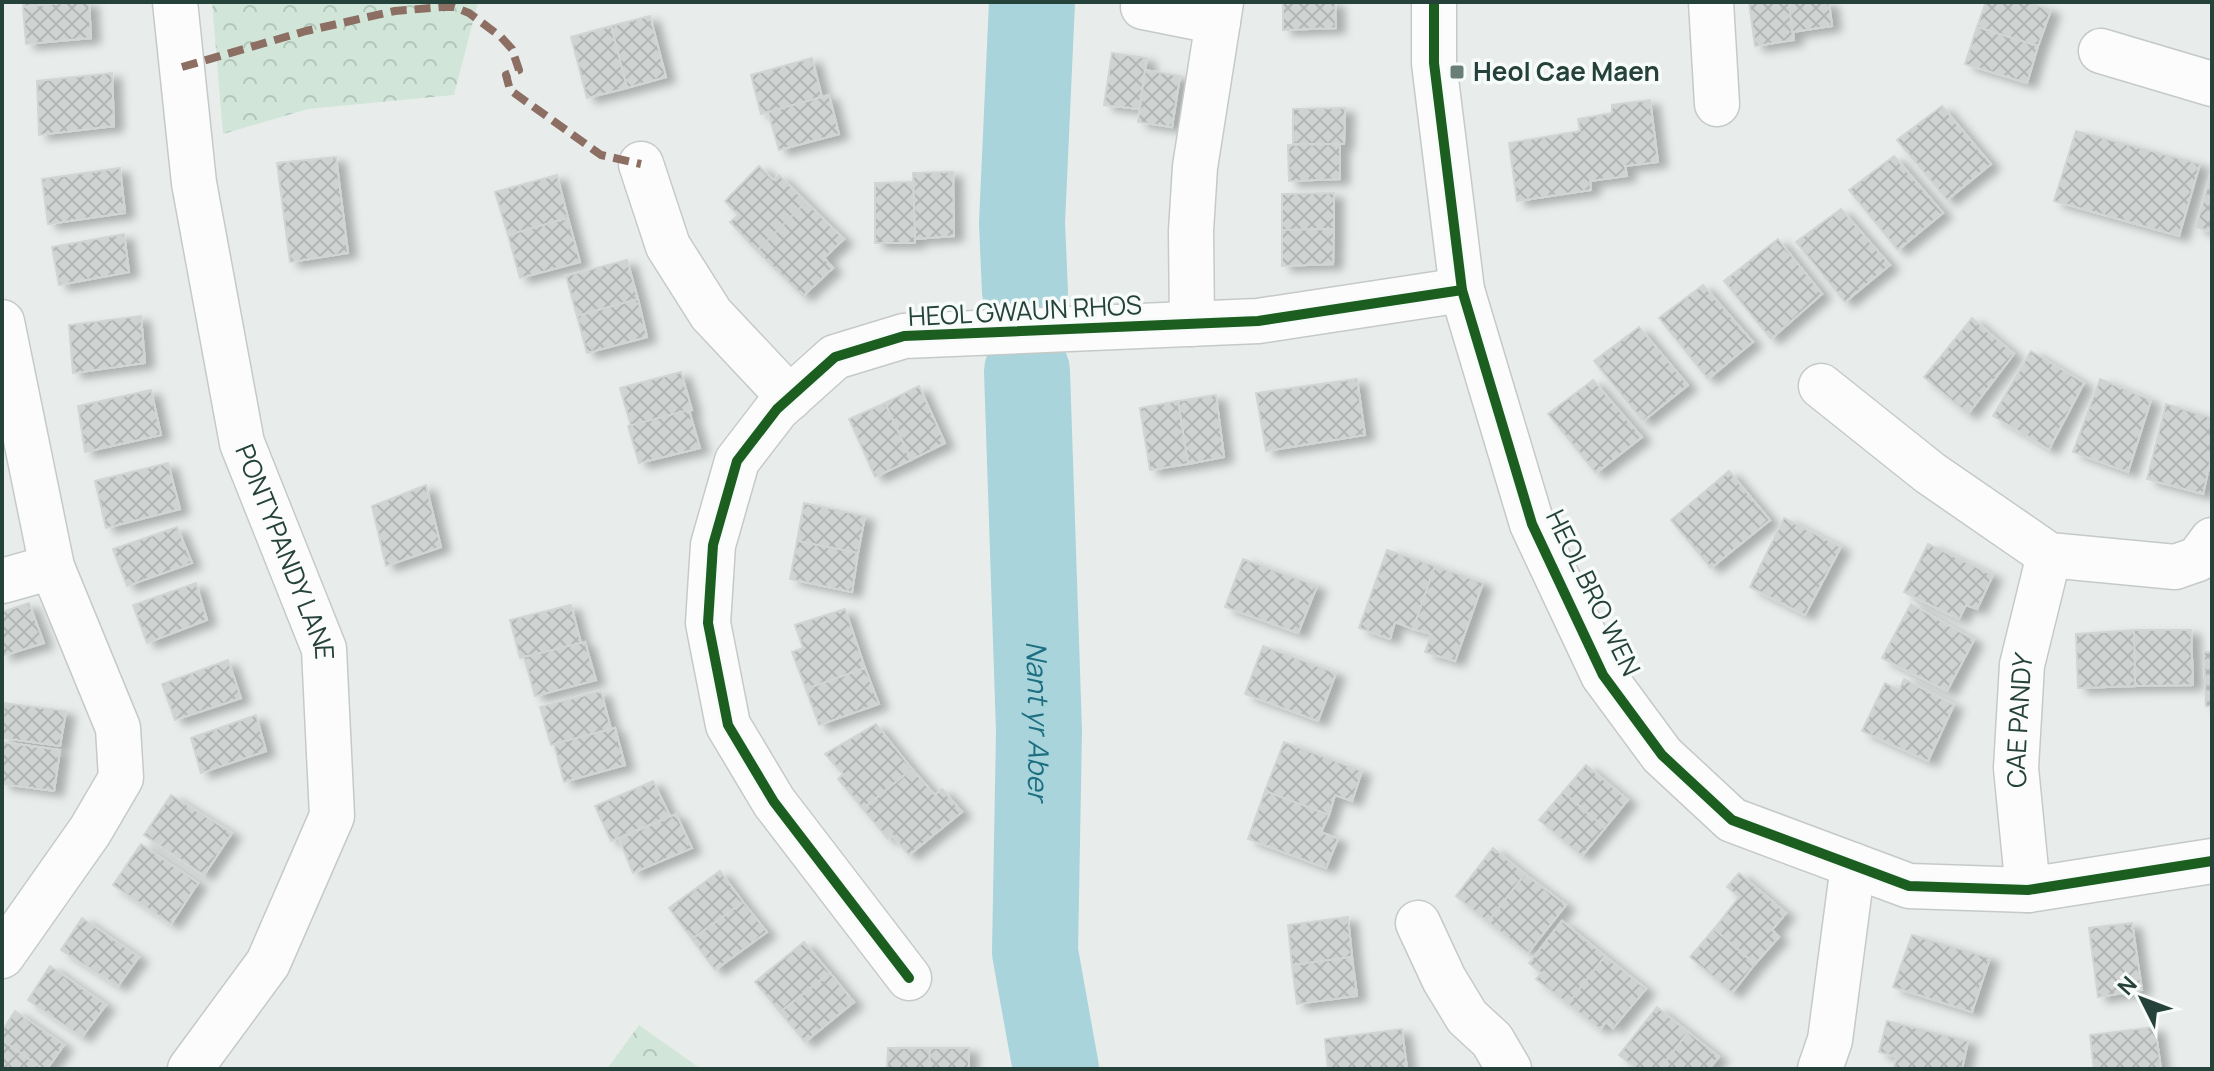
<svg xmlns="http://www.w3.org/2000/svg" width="2214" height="1071" viewBox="0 0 2214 1071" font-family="Manrope,sans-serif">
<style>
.forest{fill:url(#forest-crowns)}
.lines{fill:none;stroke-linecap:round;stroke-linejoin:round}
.river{stroke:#a9d4db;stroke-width:86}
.building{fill:url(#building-cross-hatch);stroke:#d1d6d4;stroke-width:2;filter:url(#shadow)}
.minor-casing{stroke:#c5cac8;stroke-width:47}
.minor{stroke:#fcfcfc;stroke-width:44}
.quiet{stroke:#8d6e63;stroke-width:8;stroke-dasharray:16 8;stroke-linecap:butt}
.cycleway-casing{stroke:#f7fbf9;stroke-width:15}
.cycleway{stroke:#1b5e20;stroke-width:10}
.poi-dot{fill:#697e78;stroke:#f7fbf9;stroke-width:3}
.labels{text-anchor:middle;stroke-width:7;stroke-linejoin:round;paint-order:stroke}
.poi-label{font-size:26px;font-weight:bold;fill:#24423a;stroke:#f7fbf9;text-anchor:start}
.street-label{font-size:26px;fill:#24423a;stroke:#f7fbf9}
.water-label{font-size:28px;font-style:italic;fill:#1c6f80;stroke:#f7fbf9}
</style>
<defs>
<pattern id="forest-crowns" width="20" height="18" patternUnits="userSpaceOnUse" patternTransform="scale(2)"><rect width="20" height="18" fill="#d1e6d8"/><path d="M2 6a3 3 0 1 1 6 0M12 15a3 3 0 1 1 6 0" fill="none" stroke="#b3c6ba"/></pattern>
<pattern id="building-cross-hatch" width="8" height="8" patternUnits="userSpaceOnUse" patternTransform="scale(2)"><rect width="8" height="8" fill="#cfd4d2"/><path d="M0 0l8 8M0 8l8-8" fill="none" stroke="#b2b7b5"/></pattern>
<filter id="shadow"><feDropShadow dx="9" dy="5" stdDeviation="4" flood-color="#0004"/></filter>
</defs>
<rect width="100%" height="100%" fill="#e8edeb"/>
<g class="forest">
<polygon points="212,2 478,2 454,95 308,109 223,134"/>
<polygon points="639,1025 701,1069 607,1069"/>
</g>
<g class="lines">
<g class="river">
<polyline points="1025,292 1022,223 1032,2"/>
<path id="s1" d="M1027 371 1039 731 1035 952 1056 1069"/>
</g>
</g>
<g class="building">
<polygon points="23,2 71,2 23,7"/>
<polygon points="71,2 89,2 91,38 26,44 23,7"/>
<polygon points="1283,2 1335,2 1336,28 1283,30"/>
<polygon points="1749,2 1789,2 1794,40 1755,46"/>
<polygon points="1789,2 1829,2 1832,26 1792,32"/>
<polygon points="1986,2 2026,2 2051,10 2038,46 1977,27"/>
<polygon points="650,16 666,77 627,88 611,26"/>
<polygon points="611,26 627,88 587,98 571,37"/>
<polygon points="1977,27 2038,46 2027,83 1965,64"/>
<polygon points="1112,53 1147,58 1139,109 1104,105"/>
<polygon points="812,58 822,97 761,114 751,75"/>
<polygon points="1145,70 1180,76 1172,127 1138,122"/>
<polygon points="112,73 114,126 39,135 37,81"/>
<polygon points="829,95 839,134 779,150 768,112"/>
<polygon points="1650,100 1658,162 1625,166 1627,176 1590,181 1591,190 1517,201 1509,143 1580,131 1578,119 1612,113 1612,105"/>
<polygon points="1942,106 1991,164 1947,200 1897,140"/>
<polygon points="1345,108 1344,144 1293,144 1293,109"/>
<polygon points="2076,131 2200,164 2179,236 2054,201"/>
<polygon points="1340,144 1340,179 1289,181 1288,145"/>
<polygon points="1894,156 1943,213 1898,250 1849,190"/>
<polygon points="336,157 348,253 290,262 277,163"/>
<polygon points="759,166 773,180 779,175 806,202 757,251 730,222 738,215 725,201"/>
<polygon points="120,168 125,213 48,224 42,179"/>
<polygon points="953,172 954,236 915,239 913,173"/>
<polygon points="2211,174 2212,174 2212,232 2196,227"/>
<polygon points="557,175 568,218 508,235 495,192"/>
<polygon points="913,182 915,243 875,243 875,183"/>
<polygon points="1334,193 1334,229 1282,230 1282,194"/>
<polygon points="806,202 844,239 824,258 833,268 803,296 757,251"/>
<polygon points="1841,209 1890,265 1845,302 1796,242"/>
<polygon points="568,218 580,262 520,278 508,235"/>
<polygon points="1334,229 1333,264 1282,266 1282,230"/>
<polygon points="124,234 129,272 59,285 52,247"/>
<polygon points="1778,239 1822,294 1771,339 1724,281"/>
<polygon points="627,260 638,299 577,316 566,276"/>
<polygon points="1703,285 1753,342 1708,379 1659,318"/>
<polygon points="638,299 647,337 587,353 577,316"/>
<polygon points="141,316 145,363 73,373 69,325"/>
<polygon points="1972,318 2014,354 1968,414 1924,377"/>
<polygon points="1639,327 1688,385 1643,421 1594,361"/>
<polygon points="2031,351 2084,383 2049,449 1993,416"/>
<polygon points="681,372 692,410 631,426 620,388"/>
<polygon points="1357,379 1365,435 1266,451 1256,393"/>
<polygon points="2100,379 2151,400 2128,472 2073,452"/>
<polygon points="1593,380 1642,437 1596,473 1548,414"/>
<polygon points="919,386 945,443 911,460 885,403"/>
<polygon points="151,390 161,435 85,452 78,406"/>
<polygon points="1216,395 1224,457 1188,464 1178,401"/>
<polygon points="1178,401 1188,464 1150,470 1140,408"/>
<polygon points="885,403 911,460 875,477 849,419"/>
<polygon points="2166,404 2212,418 2212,454 2203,494 2147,479"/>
<polygon points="689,410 700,448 639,463 628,426"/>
<polygon points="168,463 180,509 106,528 95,481"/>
<polygon points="1729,471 1770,520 1711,568 1671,520"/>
<polygon points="426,485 441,547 386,566 372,506"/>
<polygon points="804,503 865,516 858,553 797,541"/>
<polygon points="1784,518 1841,547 1805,615 1750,587"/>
<polygon points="177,527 192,563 127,586 113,549"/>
<polygon points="797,541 858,553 852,592 790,579"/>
<polygon points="1928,544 1993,575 1977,609 1966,605 1959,619 1904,592"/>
<polygon points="1387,550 1435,566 1413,629 1395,622 1390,639 1359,628"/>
<polygon points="1243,559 1317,586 1298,633 1225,607"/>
<polygon points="1435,566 1483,583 1455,661 1425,652 1431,634 1413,629"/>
<polygon points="196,583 207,620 147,643 133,605"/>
<polygon points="29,603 44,643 2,656 2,612"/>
<polygon points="1911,604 1974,640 1947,691 1882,658"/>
<polygon points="571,605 581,643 520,658 510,620"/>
<polygon points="845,609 865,668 806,689 792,652 803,648 795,625"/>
<polygon points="2134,630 2191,630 2193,685 2135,686"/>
<polygon points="2134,630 2135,686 2078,688 2076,634"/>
<polygon points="585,642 596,680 535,696 524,657"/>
<polygon points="1263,646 1336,673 1318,721 1245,694"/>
<polygon points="2204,652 2212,652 2212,706 2206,706"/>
<polygon points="228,660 241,698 175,720 162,684"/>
<polygon points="865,668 879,704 819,725 806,689"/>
<polygon points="1904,679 1954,705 1928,761 1862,731 1885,683 1899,690"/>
<polygon points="601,691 611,729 551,745 540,707"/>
<polygon points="4,703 66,711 60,746 2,738"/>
<polygon points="256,715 266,751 201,773 191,738"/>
<polygon points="876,724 912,769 863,809 838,779 843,774 825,754"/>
<polygon points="615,728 625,765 564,782 554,744"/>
<polygon points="2,742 60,750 54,791 2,784"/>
<polygon points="1284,742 1362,771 1352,801 1335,795 1329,815 1265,791"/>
<polygon points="1586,765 1628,800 1605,828 1563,792"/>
<polygon points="912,769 935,795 942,789 962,812 909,855 892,835 888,839 863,809"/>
<polygon points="653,781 670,816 611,841 595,806"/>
<polygon points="1265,791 1329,815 1321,832 1338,839 1326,868 1248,839"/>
<polygon points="1563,792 1605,828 1582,856 1539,820"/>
<polygon points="171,795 232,833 204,875 144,835"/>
<polygon points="676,814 692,848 633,873 619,839"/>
<polygon points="141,844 198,883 171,924 113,885"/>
<polygon points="1493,848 1525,874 1488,922 1456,896"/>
<polygon points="720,871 743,902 692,939 669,908"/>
<polygon points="1739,873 1786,913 1772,930 1779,937 1755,964 1714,929 1739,897 1727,887"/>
<polygon points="1525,874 1566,905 1528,953 1488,922"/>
<polygon points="743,902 767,932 715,970 692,939"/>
<polygon points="1348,917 1352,957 1292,965 1288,925"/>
<polygon points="82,918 139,957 118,986 61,950"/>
<polygon points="1562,921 1605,956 1568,1004 1536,979 1541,973 1529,963"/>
<polygon points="2132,923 2142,990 2098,997 2089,928"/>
<polygon points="1714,929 1755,964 1732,993 1690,957"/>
<polygon points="1912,935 1990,958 1972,1012 1893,987"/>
<polygon points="804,942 830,973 780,1012 755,982"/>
<polygon points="1605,956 1646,989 1613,1028 1606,1022 1600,1029 1568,1004"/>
<polygon points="1352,957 1357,996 1297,1004 1292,965"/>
<polygon points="50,966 106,1005 82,1037 28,1000"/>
<polygon points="830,973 854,1002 805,1042 780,1012"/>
<polygon points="1657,1007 1688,1032 1660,1069 1637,1069 1619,1055"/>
<polygon points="15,1011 64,1045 47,1069 43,1069 2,1040 2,1031"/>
<polygon points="1887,1021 1968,1041 1962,1069 1893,1069 1897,1057 1879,1052"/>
<polygon points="2155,1027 2161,1069 2094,1069 2090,1035"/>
<polygon points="1402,1029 1407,1069 1328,1069 1325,1039"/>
<polygon points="1688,1032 1719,1057 1709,1069 1660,1069"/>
<polygon points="2,1040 43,1069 2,1069"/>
<polygon points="888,1048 930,1048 929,1069 887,1069"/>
<polygon points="930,1048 969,1048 969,1069 929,1069"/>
</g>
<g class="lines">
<defs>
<g id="minor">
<path id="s2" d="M175 2 194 183 242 443 324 649 332 816 268 963 190 1069"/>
<polyline points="1434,2 1434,63 1462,290 1532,524 1603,675 1662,755 1732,820 1909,886 2028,890 2212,861"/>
<polyline points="1711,2 1717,104"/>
<polyline points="1143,7 1218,22"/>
<polyline points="2101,51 2212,84"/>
<polyline points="641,164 668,246 711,314 790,398"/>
<polyline points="2,322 52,567 118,728 121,778 90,831 2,956"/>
<polyline points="1192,324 1191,231 1195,167 1221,2"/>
<polyline points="1821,386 1930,473 2049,555 2175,567 2198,559 2212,540"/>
<polyline points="2,581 52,567"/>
<path id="s3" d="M2028 890 2016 768 2022 665 2049 555"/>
<polyline points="1418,923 1444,979 1467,1017 1492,1040 1509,1069"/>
<polyline points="909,978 774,802 728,725 708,623 713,545 737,461 777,409 835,357 904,336 1258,321 1462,290"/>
<polyline points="1820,1069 1830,1040 1853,865"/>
</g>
</defs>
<use href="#minor" class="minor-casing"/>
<use href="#minor" class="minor"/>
<polyline class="quiet" points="182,67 306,31 395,11 443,7 454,7 469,13 501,37 512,49 519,70 506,75 510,90 601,155 641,164"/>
<defs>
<g id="cycleway">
<polyline points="1434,2 1434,63 1462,290 1532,524 1603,675 1662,755 1732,820 1909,886 2028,890 2212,861"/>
<polyline points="909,978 774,802 728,725 708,623 713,545 737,461 777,409 835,357 904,336 1258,321 1462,290"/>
</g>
</defs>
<use href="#cycleway" class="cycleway-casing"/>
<use href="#cycleway" class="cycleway"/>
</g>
<rect class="poi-dot" x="1449" y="64" width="16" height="16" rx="4"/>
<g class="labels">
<g class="poi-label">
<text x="1473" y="81">Heol Cae Maen</text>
</g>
<g class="street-label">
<text transform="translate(1025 311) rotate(-3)" y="9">HEOL GWAUN RHOS</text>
<text dy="9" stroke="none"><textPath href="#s2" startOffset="564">PONTYPANDY LANE</textPath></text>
<text transform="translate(1593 593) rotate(64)" y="9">HEOL BRO WEN</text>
<text dy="9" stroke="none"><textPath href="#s3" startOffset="170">CAE PANDY</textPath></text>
</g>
<g class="water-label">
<text dy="10" stroke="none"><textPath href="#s1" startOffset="350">Nant yr Aber</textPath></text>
</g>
</g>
<rect width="2214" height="1071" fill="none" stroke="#24423a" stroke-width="8"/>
<g transform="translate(2142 999) rotate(312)" stroke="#f7fbf9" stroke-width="6" paint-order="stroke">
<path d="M0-6L14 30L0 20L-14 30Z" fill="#24423a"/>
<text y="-12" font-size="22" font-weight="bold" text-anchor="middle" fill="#24423a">N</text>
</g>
</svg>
